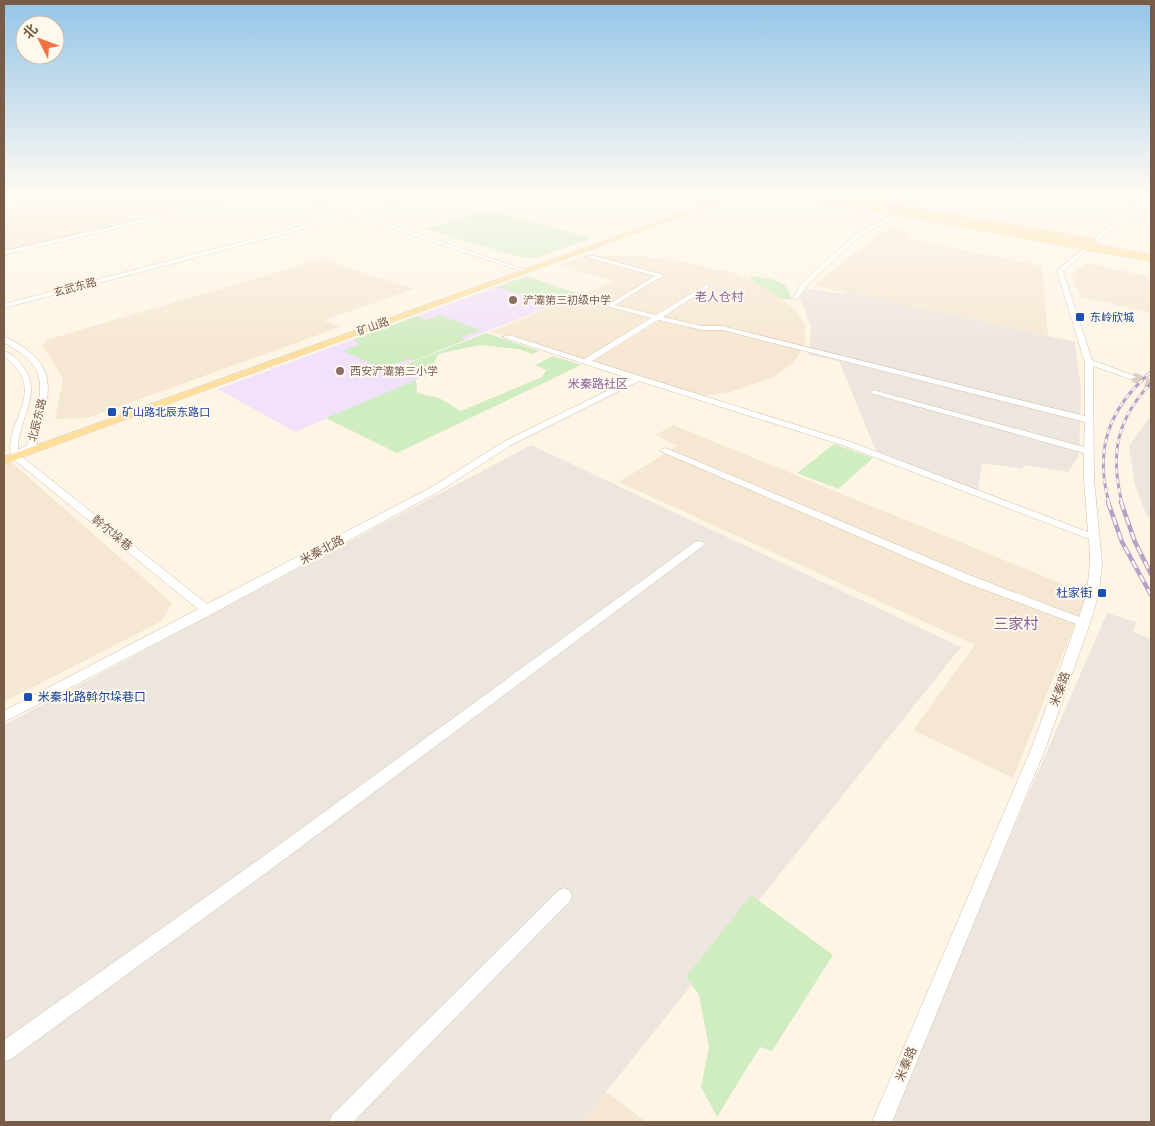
<svg xmlns="http://www.w3.org/2000/svg" width="1155" height="1126" viewBox="0 0 1155 1126" font-family="Mulish,'Noto Sans SC',sans-serif">
<style>
.residential{fill:#f6e7d2}
.industrial{fill:#ede6df}
.education{fill:#f2e1fa}
.green{fill:#d0ecc1}
.lines{fill:none;stroke-linecap:round;stroke-linejoin:round}
.minor-tunnel{stroke:#dccfbd;stroke-width:9;stroke-dasharray:9 4.5;stroke-linecap:butt}
.minor-casing{stroke:#d0bdaa;stroke-width:1}
.major-casing{stroke:#dcd5cf;stroke-width:1}
.minor{fill:#fff;fill-rule:evenodd}
.major{fill:#ffdf9a;fill-rule:evenodd}
.rail-far1-casing{stroke:#b8a1c8;stroke-width:3}
.rail-casing{stroke:#b8a1c8;stroke-width:4.5}
.rail-far1{stroke:#fff8ec;stroke-width:2;stroke-dasharray:5;stroke-linecap:butt}
.rail{stroke:#fff8ec;stroke-width:2.5;stroke-dasharray:8;stroke-linecap:butt}
.major-bridge-casing{stroke:#dcd5cf;stroke-width:8;stroke-linecap:butt}
.major-bridge{stroke:#ffdf9a;stroke-width:7}
.education-dot{fill:#8d6e63;stroke:#fff8ec;stroke-width:2}
.transit-dot{fill:#1a4fb4;stroke:#fff8ec;stroke-width:2}
.labels{text-anchor:middle;stroke-width:4;stroke-linejoin:round;paint-order:stroke}
.far-street-label{font-size:11px;fill:#785c48;stroke:#fff8ec}
.far-education-label{font-size:11px;fill:#785e54;stroke:#fff8ec;text-anchor:start}
.far-transit-label{font-size:11px;fill:#164399;stroke:#fff8ec;text-anchor:start}
.far-quarter-label{font-size:12px;fill:#8c639c;stroke:#fff8ec}
.street-label{font-size:12px;fill:#785c48;stroke:#fff8ec}
.transit-label{font-size:12px;fill:#164399;stroke:#fff8ec;text-anchor:end}
.quarter-label{font-size:15px;fill:#8c639c;stroke:#fff8ec}
</style>
<rect width="100%" height="100%" fill="#fef5e4"/>
<g class="residential">
<polygon points="84,193 256,193 4,251 4,209"/>
<polygon points="887,227 910,231 905,238 1042,266 1048,336 814,286"/>
<polygon points="587,255 642,256 677,261 735,273 760,284 794,308 805,324 805,344 794,362 774,377 730,392 704,396 490,332 614,281 558,265"/>
<polygon points="322,259 414,289 324,320 340,327 87,418 55,419 63,379 43,346 46,340"/>
<polygon points="1087,263 1151,277 1151,313 1081,297 1071,276"/>
<polygon points="673,425 1087,594 1013,778 913,730 975,645 619,482 677,446 656,435"/>
<polygon points="11,462 172,603 162,621 4,702 4,464"/>
<polygon points="606,1092 646,1122 582,1122"/>
</g>
<g class="industrial">
<polygon points="806,288 843,294 846,292 1075,342 1081,390 1079,456 1068,472 1023,465 1023,469 982,463 978,491 876,451 839,361 809,355 811,327 800,298"/>
<polygon points="1151,415 1151,517 1147,516 1135,485 1129,446"/>
<polygon points="531,445 961,647 582,1122 4,1122 4,725"/>
<polygon points="1107,613 1136,622 1133,632 1151,639 1151,1122 886,1122"/>
</g>
<polygon class="education" points="526,276 580,294 403,365 426,376 295,432 218,389"/>
<g class="green">
<polygon points="489,210 592,238 536,258 524,258 425,229"/>
<path d="M752 276C772 280 785 277 792 299H781L749 278Z"/>
<polygon points="520,279 534,279 580,294 552,305 497,287"/>
<polygon points="439,315 481,330 461,338 465,340 413,361 408,359 383,369 343,351 360,344 352,340 417,316 426,320"/>
<polygon points="486,333 539,351 533,354 518,349 479,345 438,354 431,372 424,377 402,366"/>
<polygon points="553,356 581,365 397,453 326,418 416,380 417,393 439,398 461,411 542,377 546,370 535,365"/>
<polygon points="834,444 873,458 838,489 797,473"/>
<polygon points="751,895 833,955 772,1051 760,1047 717,1117 701,1087 709,1047 699,995 686,977"/>
</g>
<g class="lines">
<polyline class="minor-tunnel" points="1133,377 1151,384"/>
<defs>
<g id="minor">
<polygon points="259,193 267,193 4,255 4,251"/>
<polygon points="286,193 292,193 354,213 432,193 438,193 360,215 529,271 524,272 353,216 4,308 4,304 348,214"/>
<polygon points="930,193 936,193 910,209 905,208"/>
<path d="M1007 193C1016 192 1026 197 1033 196 1039 195 1040 192 1046 193L1033 200Z"/>
<path d="M1148 193H1151V195L1063 271 1092 360 1137 377 1130 379 1093 366 1094 479 1102 563 1099 593 1090 623 1046 747 892 1122H872L1032 747 1076 624 964 582 660 451 665 448 668 449 972 576 1079 617C1089 589 1091 569 1089 539L845 446 639 381 511 445 438 492 212 614 4 722V711L198 609 12 458C0 424 52 393 4 356V351C11 353 17 359 22 365 45 394 17 419 18 450L27 445C33 419 52 383 29 360 22 352 12 348 4 342V337C12 339 20 345 27 350 63 375 43 412 36 446L21 456 207 604 430 488 505 441 631 379 502 337 509 335 584 359 651 318 606 306 655 276 589 258 588 257 591 255 664 275 615 305 656 315 707 284 709 285V287L663 317 702 326H722L1085 416V363L1057 271ZM658 320 702 330H722L1085 422 1084 447 877 391 874 390 870 393 1084 453V479L1088 532 851 442 592 361Z"/>
<polygon points="897,213 902,214 861,235 806,286 798,299 794,299 793,298 801,284 857,233"/>
<polygon points="699,541 703,542 704,544 703,546 266,873 11,1059 4,1062 4,1040 254,863 695,542"/>
<polygon points="564,888 570,891 572,896 570,901 353,1122 329,1122 332,1115 558,891"/>
</g>
<g id="major">
<polygon points="737,193 745,193 4,464 4,457"/>
<polygon points="798,193 814,197 875,207 878,209 875,211 813,201 798,195"/>
<polygon points="863,199 1094,239 1098,241 1094,243 861,202 861,200"/>
</g>
</defs>
<use href="#minor" class="minor-casing"/>
<use href="#major" class="major-casing"/>
<use href="#minor" class="minor"/>
<use href="#major" class="major"/>
<defs>
<g id="rail-far1">
<path d="M1109 503C1094 449 1109 408 1151 372"/>
<path d="M1122 503C1110 454 1116 420 1151 383"/>
</g>
<g id="rail">
<polyline points="1108,502 1122,542 1151,595"/>
<polyline points="1121,502 1135,542 1151,574"/>
</g>
</defs>
<use href="#rail-far1" class="rail-far1-casing"/>
<use href="#rail" class="rail-casing"/>
<use href="#rail-far1" class="rail-far1"/>
<use href="#rail" class="rail"/>
<defs>
<polyline id="major-bridge" points="861,205 1151,258"/>
</defs>
<use href="#major-bridge" class="major-bridge-casing"/>
<use href="#major-bridge" class="major-bridge"/>
</g>
<linearGradient id="sky" x2="0" y2="1"><stop stop-color="#94c5e8"/><stop offset="0.55" stop-color="#fffaf3"/><stop offset="1" stop-color="#fffaf3" stop-opacity="0"/></linearGradient>
<rect width="1155" height="350" fill="url(#sky)"/>
<g class="education-dot">
<circle cx="513" cy="300" r="5"/>
<circle cx="340" cy="371" r="5"/>
</g>
<g class="transit-dot">
<rect x="1075" y="312" width="10" height="10" rx="2.5"/>
<rect x="107" y="407" width="10" height="10" rx="2.5"/>
<rect x="1097" y="588" width="10" height="10" rx="2.5"/>
<rect x="23" y="692" width="10" height="10" rx="2.5"/>
</g>
<g class="labels">
<g class="far-street-label">
<text transform="translate(75 287) rotate(-15)" y="4">玄武东路</text>
<text transform="translate(373 326) rotate(-20)" y="4">矿山路</text>
<text transform="translate(37 420) rotate(-76)" y="4">北辰东路</text>
</g>
<g class="far-education-label">
<text x="523" y="304">浐灞第三初级中学</text>
<text x="350" y="375">西安浐灞第三小学</text>
</g>
<g class="far-transit-label">
<text x="1090" y="321">东岭欣城</text>
<text x="122" y="416">矿山路北辰东路口</text>
</g>
<g class="far-quarter-label">
<text x="719" y="301">老人仓村</text>
<text x="598" y="388">米秦路社区</text>
</g>
<g class="street-label">
<text transform="translate(112 533) rotate(39)" y="4">幹尔垛巷</text>
<text transform="translate(322 550) rotate(-28)" y="4">米秦北路</text>
<text transform="translate(1060 689) rotate(-70)" y="4">米秦路</text>
<text transform="translate(906 1064) rotate(-67)" y="4">米秦路</text>
</g>
<g class="transit-label">
<text x="1092" y="597">杜家街</text>
<text x="38" y="701" text-anchor="start">米秦北路斡尔垛巷口</text>
</g>
<g class="quarter-label">
<text x="1016" y="629">三家村</text>
</g>
</g>
<rect width="1155" height="1126" fill="none" stroke="#785c48" stroke-width="10"/>
<g transform="translate(40 40) rotate(312)"><circle r="24" fill="#fff8ec" stroke="#c9baaa"/>
<path d="M0-4L9 19L0 12L-9 19Z" fill="#ef7242"/>
<text y="-8" font-size="14" font-weight="bold" text-anchor="middle" fill="#785c48">北</text>
</g>
</svg>
